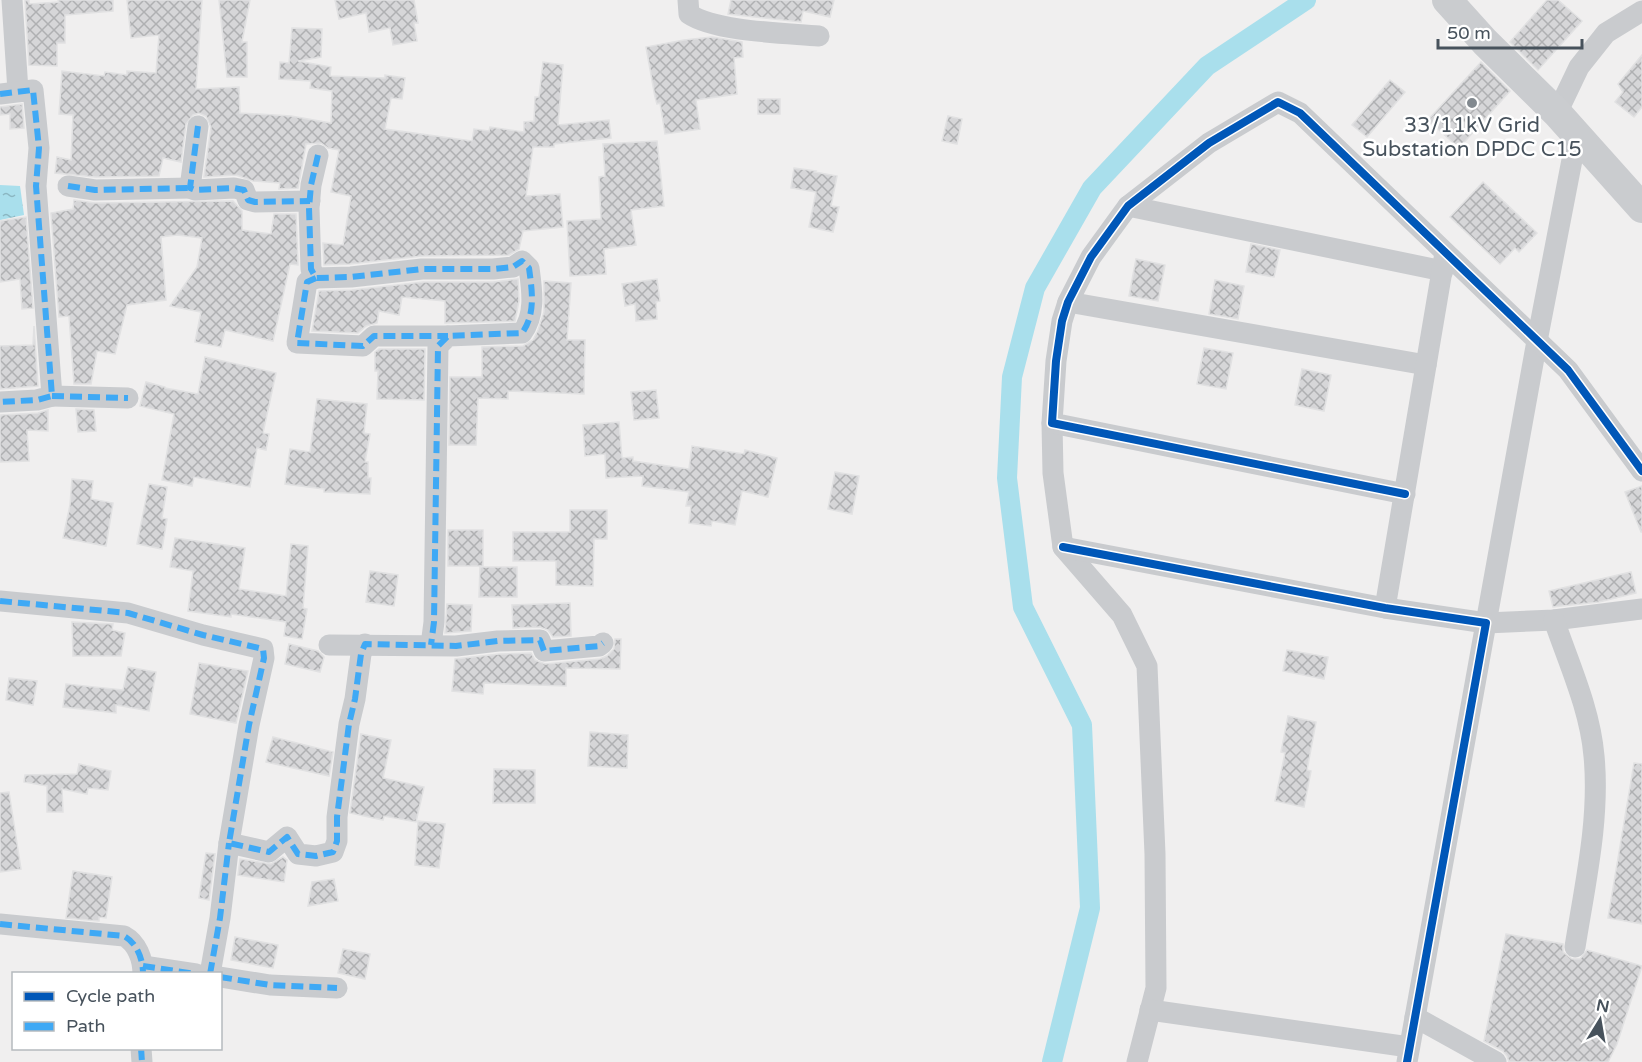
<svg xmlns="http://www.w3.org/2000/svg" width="1642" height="1062" viewBox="0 0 1642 1062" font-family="'Varela Round',sans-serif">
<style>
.water{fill:url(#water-ripples)}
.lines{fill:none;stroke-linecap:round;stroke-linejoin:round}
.canal{stroke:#a9dfec;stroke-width:20}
.building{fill:url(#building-cross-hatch);stroke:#e1e1e2;stroke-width:1.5}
.street{stroke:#c9cbce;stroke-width:21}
.secondary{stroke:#cacccf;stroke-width:30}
.quiet{stroke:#3fa9f5;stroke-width:6;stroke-dasharray:12 6;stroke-linecap:butt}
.cycleway-casing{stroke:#fff;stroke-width:11}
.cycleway{stroke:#0057b8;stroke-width:8}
.poi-dot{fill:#82898f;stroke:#fff;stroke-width:2}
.labels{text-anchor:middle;stroke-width:5;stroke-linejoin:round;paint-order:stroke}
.poi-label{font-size:21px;fill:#47525c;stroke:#fff}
</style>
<defs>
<pattern id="water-ripples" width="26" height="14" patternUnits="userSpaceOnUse" patternTransform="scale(1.5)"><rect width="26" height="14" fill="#a9dfec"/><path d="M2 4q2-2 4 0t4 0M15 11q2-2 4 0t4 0" fill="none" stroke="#8bb7c2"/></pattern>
<pattern id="building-cross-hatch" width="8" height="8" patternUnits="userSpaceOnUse" patternTransform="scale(1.5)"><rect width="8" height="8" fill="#d6d6d8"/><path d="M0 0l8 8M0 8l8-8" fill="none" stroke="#afb0b2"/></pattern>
</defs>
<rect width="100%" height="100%" fill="#f0efef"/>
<polygon class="water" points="0,185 20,186 24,215 0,220"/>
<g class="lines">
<polyline class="canal" points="1052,1062 1090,908 1082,725 1023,607 1007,478 1012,377 1035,288 1092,188 1207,66 1306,0"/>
</g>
<g class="building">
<polygon points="25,0 29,0 29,4 59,2 58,0 113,0 113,11 65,15 65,43 57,43 57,66 29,65"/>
<polygon points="127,0 202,0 196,89 239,87 240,113 291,116 331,123 332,91 310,88 311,81 279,79 280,62 289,63 292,28 322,29 321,57 298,61 331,67 330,76 385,78 385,75 405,78 402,99 391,98 385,129 472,141 474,129 489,131 490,127 524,132 524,122 534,121 535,97 539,97 543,62 563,65 558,125 609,120 611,138 554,144 554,147 533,147 526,196 560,194 563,227 523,231 519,249 509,255 422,256 350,264 324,265 323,243 343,245 351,196 331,192 339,150 328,148 321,143 306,144 298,188 279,189 280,183 253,181 236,175 204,177 211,127 206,116 199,113 193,115 186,124 181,162 163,158 159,176 96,177 55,173 57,157 71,160 73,115 59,114 62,71 104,76 105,72 127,75 127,71 156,73 159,35 131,38"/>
<polygon points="219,0 250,0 242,42 247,42 247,77 227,77"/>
<polygon points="335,0 414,0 418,23 414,23 417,41 393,45 390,28 369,32 366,13 339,19"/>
<polygon points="731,0 834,0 830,17 803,11 801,22 728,14"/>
<polygon points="1547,0 1558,0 1582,21 1538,70 1510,42"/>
<polygon points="712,37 742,42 743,57 734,58 737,94 696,100 700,129 665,134 660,103 657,104 655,97 646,47 684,40"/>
<polygon points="1642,55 1642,107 1634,117 1615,102 1623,92 1618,84"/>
<polygon points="1481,62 1510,91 1459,148 1428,120"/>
<polygon points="1390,80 1405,92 1367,137 1352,125"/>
<rect x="758" y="99" width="22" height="15"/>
<polygon points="22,104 24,128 10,129 10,114 0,115 0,107"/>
<polygon points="948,116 962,119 957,144 942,141"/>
<polygon points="657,141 664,206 631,210 636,245 604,249 606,274 570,276 567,221 601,219 599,177 605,176 603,144"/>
<polygon points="794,168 816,171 815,172 837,176 831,206 839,207 833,232 809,227 816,192 791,188"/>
<polygon points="1483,182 1537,233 1519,252 1515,248 1500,264 1450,217"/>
<polygon points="74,200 95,203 233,201 242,211 242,230 271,234 274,214 296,214 298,265 290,264 273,341 225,330 221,347 195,342 201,312 170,306 197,267 202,238 177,235 161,237 166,300 127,305 115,354 97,351 91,384 74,384 69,316 59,317 51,213 73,209"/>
<polygon points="26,217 33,308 22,309 20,279 0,282 0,221"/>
<polygon points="1251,244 1280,250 1274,277 1246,272"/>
<polygon points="1136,259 1165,265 1158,301 1129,296"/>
<polygon points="518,279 519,301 515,321 445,323 445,301 402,297 399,315 379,311 377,323 366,326 358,333 312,331 319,291 352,290 423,282 493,282"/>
<polygon points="657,279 660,301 656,302 657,319 636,321 635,304 625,306 622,284"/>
<polygon points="1215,280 1244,286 1238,319 1209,314"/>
<polygon points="544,281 571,283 567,340 585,340 584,394 508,391 508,399 478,398 476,445 449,445 450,377 482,377 482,347 523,346 533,340 538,330 544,312"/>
<polygon points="34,326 38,386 0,389 0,346 33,345"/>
<polygon points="1204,348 1233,353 1226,389 1197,384"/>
<polygon points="379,349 425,349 424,400 377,399 378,371 375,371 375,352"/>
<polygon points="205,357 276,373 263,433 269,434 266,450 257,448 250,487 194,477 192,486 162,480 174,414 140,406 146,382 165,387 165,388 198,394"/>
<polygon points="1302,369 1331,375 1324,411 1295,405"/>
<polygon points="656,390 659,418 634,420 631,392"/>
<polygon points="317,399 367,404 364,433 370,434 365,462 368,462 368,478 371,478 370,494 324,492 324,489 285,484 290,449 310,452"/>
<polygon points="76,409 94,410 96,431 78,432"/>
<polygon points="48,410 48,431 27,430 29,461 0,462 0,415 38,413"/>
<polygon points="619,422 622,458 633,457 633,461 689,469 692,446 744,454 745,450 777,458 768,497 742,491 735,525 712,521 711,526 689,523 691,506 686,506 689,492 642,486 643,476 606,478 605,454 585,456 583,425"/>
<polygon points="835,472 859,476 852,514 828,509"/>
<polygon points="72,479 93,481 91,499 113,503 106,546 63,538 70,505"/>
<polygon points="149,484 167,487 162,518 167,519 162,549 137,544"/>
<polygon points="1642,486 1642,532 1641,532 1625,492"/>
<polygon points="570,510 607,510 607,539 594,539 593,586 556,585 556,561 513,561 513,532 570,532"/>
<rect x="448" y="530" width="35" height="36"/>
<polygon points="175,538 245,548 239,589 286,596 291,544 308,546 303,608 307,609 302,639 284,636 286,622 231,614 231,617 188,611 193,571 170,567"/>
<polygon points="480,567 517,567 517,597 479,597"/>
<polygon points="370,571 398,575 394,606 366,602"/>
<polygon points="1631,572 1636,593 1599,602 1553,607 1549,591"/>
<polygon points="570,603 571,636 553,637 548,630 540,627 513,628 512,605"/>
<polygon points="447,604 472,605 471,631 445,633"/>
<polygon points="72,622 113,624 112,630 125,633 121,656 73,656"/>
<polygon points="615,639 621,639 620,669 566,668 566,686 484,683 483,694 452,691 455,659 499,654 531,653 535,660 545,664 600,659 607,656 614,649"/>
<polygon points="289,644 318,651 324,657 320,672 285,664"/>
<polygon points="1287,650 1328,657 1324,679 1283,671"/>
<polygon points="199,663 248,671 236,723 190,714"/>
<polygon points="128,667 156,672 149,711 116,705 116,713 63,707 66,684 123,690"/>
<polygon points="9,678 37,681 33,705 6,700"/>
<polygon points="1288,716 1316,722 1307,770 1311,771 1304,807 1275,801 1285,753 1281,752"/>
<polygon points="590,732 628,735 627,768 588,766"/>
<polygon points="361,734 391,740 383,778 424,787 416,822 384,816 383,820 350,813"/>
<polygon points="273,737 333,752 329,776 266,762"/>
<polygon points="1634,763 1642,764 1642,924 1608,918"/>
<polygon points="79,764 111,771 108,790 88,788 87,794 62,789 63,812 47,812 47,786 24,782 25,775 77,774"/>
<polygon points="494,769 535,770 535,803 493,803"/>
<polygon points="9,792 21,869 0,872 0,793"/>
<polygon points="418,821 445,824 439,868 415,865"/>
<polygon points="206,853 215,854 209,900 199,898"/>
<polygon points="283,857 287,860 284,882 238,875 240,859 271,864"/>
<polygon points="73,871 112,877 106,918 99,917 99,921 66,918"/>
<polygon points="334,879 338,901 308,906 312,882"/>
<polygon points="1506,934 1563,944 1563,952 1572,959 1580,959 1587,950 1642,966 1617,1044 1608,1062 1509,1062 1507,1056 1503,1051 1484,1041"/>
<polygon points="235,937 278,945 273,968 231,960"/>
<polygon points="343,949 370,954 365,979 338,973"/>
</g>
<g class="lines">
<g class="street">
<polyline points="12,0 18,91"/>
<path d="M688 0 689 14C716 32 786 33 819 36"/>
<polyline points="0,94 33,90 39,148 36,186 52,396 37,400 0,402"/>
<polyline points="1557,113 1579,67 1606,33 1642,11"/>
<polyline points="198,126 190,188 195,190 234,188 244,190 248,200 255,202 310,201"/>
<polyline points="1577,134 1537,341 1486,623 1554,620 1642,609"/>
<path d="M318 155 311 185 309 208 311 269 316 278 351 277 422 269H493L513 267 522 261 529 268C532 290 536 314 522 333L448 336 438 346 434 622 431 645"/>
<polyline points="68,186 95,190 190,188"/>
<polyline points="1128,206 1443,271"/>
<polyline points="316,278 307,282 297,343 363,346 374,336 448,336"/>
<polyline points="1068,302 1426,365"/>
<polyline points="52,396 128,398"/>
<polyline points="1052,423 1053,473 1063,547 1122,615 1147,666 1155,854 1156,988 1137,1062"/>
<polyline points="1405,494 1052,423 1056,361 1062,321 1068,302 1091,257 1128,206 1209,143 1278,102 1300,113 1568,370 1642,471"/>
<polyline points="1063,547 1385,608 1486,623 1407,1062"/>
<polyline points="0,601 128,613 203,635 263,649 264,658 249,725 229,843 269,852 287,837 298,854 316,856 333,852 337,841 337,817 349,724 355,699 361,654 365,644"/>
<polyline points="1385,608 1445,253"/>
<path d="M1554 620C1569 664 1590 709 1594 756 1600 819 1585 884 1575 947"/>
<polyline points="329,645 456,646 498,641 540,640 544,651 599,646 603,643"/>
<path d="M0 924 124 936C137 943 143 959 143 974"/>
<polyline points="143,966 196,974"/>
<polyline points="210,974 220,918 229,843"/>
<polyline points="220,977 270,985 337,988"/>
<polyline points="1150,1010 1409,1047"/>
<polyline points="1415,1017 1496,1062"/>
<polyline points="141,1048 142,1062"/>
</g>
<polyline class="secondary" points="1447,0 1485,42 1557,113 1642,208"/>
<g class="quiet">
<polyline points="0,94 33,90 39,148 36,186 52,396 37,400 0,402"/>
<polyline points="198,126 190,188 195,190 234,188 244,190 248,200 255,202 310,201"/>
<path d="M318 155 311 185 309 208 311 269 316 278 351 277 422 269H493L513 267 522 261 529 268C532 290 536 314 522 333L448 336 438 346 434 622 431 645"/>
<polyline points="68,186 95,190 190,188"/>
<polyline points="316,278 307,282 297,343 363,346 374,336 448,336"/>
<polyline points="52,396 128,398"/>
<polyline points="0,601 128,613 203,635 263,649 264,658 249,725 229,843 269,852 287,837 298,854 316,856 333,852 337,841 337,817 349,724 355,699 361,654 365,644 456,646 498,641 540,640 544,651 599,646 603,643"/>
<path d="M0 924 124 936C137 943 143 959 143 974"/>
<polyline points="143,966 196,974"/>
<polyline points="210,974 220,918 229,843"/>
<polyline points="220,977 270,985 337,988"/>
<polyline points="141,1048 142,1062"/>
</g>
<defs>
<g id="cycleway">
<polyline points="1405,494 1052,423 1056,361 1062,321 1068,302 1091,257 1128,206 1209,143 1278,102 1300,113 1568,370 1642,471"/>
<polyline points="1063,547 1385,608 1486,623 1407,1062"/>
</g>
</defs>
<use href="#cycleway" class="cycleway-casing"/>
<use href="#cycleway" class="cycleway"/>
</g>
<circle class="poi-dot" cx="1472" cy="103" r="6"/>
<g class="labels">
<g class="poi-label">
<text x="1472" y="132">33/11kV Grid<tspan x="1472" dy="24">Substation DPDC C15</tspan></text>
</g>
</g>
<rect x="12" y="972" width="210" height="78" fill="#ffffff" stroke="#b5babe" stroke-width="1.5"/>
<rect x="24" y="992" width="30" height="9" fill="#0057b8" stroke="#b5babe" stroke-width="1.5"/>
<text x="66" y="1002" font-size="18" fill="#47525c">Cycle path</text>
<rect x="24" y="1022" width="30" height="9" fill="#3fa9f5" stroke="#b5babe" stroke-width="1.5"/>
<text x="66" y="1032" font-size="18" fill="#47525c">Path</text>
<g transform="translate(1600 1020) rotate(11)" stroke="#ffffff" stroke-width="4.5" paint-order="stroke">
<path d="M0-4.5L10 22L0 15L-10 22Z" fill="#47525c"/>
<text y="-9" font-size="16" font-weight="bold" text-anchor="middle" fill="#47525c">N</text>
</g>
<path d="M1438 39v9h144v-9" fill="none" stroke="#47525c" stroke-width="3"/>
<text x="1447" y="39" font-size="18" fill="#47525c" stroke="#ffffff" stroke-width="4.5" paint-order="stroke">50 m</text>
</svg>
